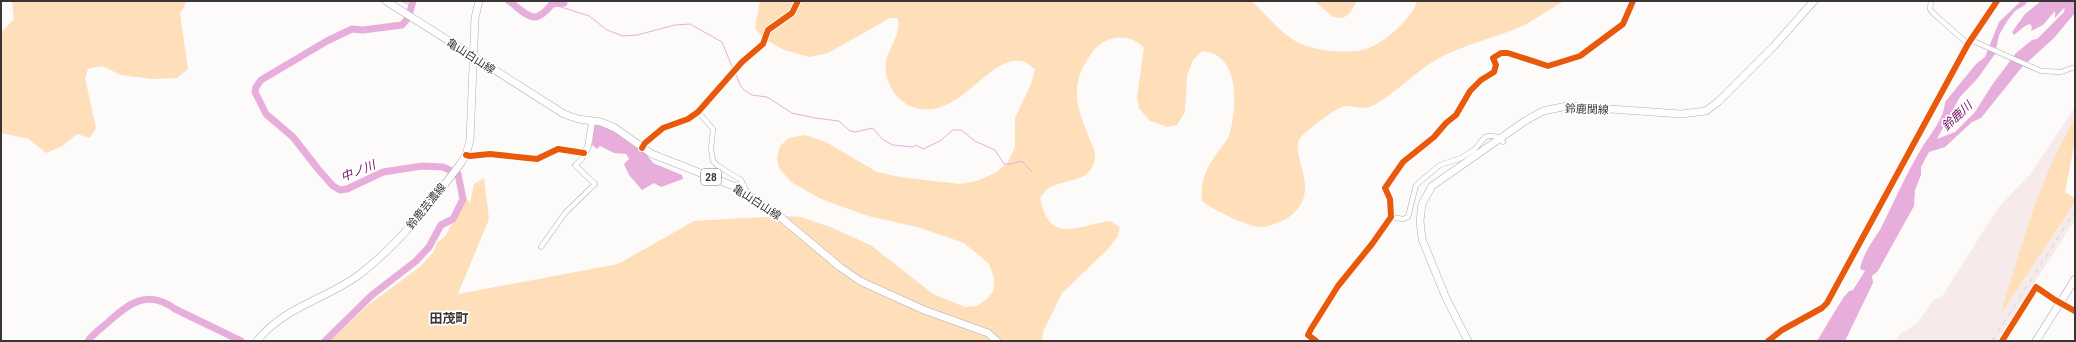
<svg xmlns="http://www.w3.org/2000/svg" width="2076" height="342" viewBox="0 0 2076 342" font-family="Roboto,'Noto Sans JP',sans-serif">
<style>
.built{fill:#f6ebea}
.green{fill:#fedfb9}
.water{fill:#e8aedb}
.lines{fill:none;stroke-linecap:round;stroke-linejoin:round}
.stream{stroke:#e8aedb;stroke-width:1}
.river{stroke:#e8aedb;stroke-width:7}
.minor-casing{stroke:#b1aeae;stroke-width:5.5}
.tertiary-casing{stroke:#b1aeae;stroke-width:7}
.secondary-casing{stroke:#b1aeae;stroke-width:8}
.primary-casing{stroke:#b1aeae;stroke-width:8}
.minor{stroke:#fffefe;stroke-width:4.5}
.tertiary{stroke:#fffefe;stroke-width:6}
.secondary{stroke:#fffefe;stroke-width:7}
.primary{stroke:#fffefe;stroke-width:7}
.rail{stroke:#d3d3d3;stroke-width:1;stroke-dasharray:5 5;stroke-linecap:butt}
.cycleway-casing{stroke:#fff;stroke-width:8}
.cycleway{stroke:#e8590c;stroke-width:6}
.labels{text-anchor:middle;stroke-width:3.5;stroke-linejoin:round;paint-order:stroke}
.shield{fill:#fff;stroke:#747272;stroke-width:1}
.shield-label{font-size:10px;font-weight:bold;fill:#393535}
.street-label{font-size:11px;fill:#393535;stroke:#fff}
.water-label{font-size:12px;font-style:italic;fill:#6f0962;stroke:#fff}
.quarter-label{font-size:13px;font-weight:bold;fill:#393535;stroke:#fff}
</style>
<rect width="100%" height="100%" fill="#fdfafa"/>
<polygon class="built" points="2075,107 2075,118 2062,141 2031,219 2001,313 2075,202 2075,220 1997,341 1895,341 1902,331 1905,332 1918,322 1934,299 1941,298 1998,208 2031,173"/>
<g class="green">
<polygon points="12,1 187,1 180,13 188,69 177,78 151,79 121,75 102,66 88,69 85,78 96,128 90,138 77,134 62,146 46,153 29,139 1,133 1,29 3,31 14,19"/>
<path d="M760 1H1252C1266 15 1280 32 1297 42 1312 51 1353 55 1369 48 1387 40 1411 20 1417 1H1565C1550 8 1536 20 1520 27 1494 38 1466 44 1441 57 1416 70 1397 93 1372 106 1364 110 1353 106 1345 106 1338 106 1306 131 1301 137 1287 154 1325 191 1289 217 1283 221 1270 226 1263 227 1249 228 1213 210 1202 201 1200 182 1206 168 1217 153 1221 148 1225 143 1228 138 1236 117 1240 72 1219 57 1215 53 1207 52 1202 51L1193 60 1187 76 1185 112 1177 125 1168 127 1150 121 1139 108 1137 97 1144 48C1138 41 1127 36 1117 38 1103 39 1094 48 1087 60 1069 90 1078 110 1090 140 1093 148 1097 154 1094 163 1088 183 1062 179 1048 189 1045 191 1042 195 1040 198 1050 245 1075 226 1110 221L1120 227 1118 236 1106 251 1062 293 1043 332 1042 341H330L367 306 421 266 435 250 436 244 446 235 466 198 470 203 474 184 484 178 489 219 458 294 618 264 694 221 783 216 801 217 833 228 872 246 933 294 965 307 977 306 987 299 994 290V278L989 264 964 243 917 227 868 216 821 199 791 182 779 168 777 158 780 146 789 138 805 135 826 142 877 172 900 177 960 184 977 181 997 172 1008 162 1015 147V118L1031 84 1035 69C1032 67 1028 63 1025 62 989 50 960 124 913 107 895 101 883 79 886 61 889 47 903 31 897 18H890L828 53 809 57 784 50 764 39 755 28Z"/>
<polygon points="1314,1 1357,1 1350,13 1343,18 1333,17"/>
<path d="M2075 118V141L2065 192 2075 198V202L2000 315C2021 249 2039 178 2075 118Z"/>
</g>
<g class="water">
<path d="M2021 1H2028L2025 5 2015 11 2008 20 1999 35 1995 54 1978 78 1960 97 1937 139 1955 132 1975 112 1992 85 2016 53 2032 40 2037 39 2064 12 2065 7 2055 18V11L2043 25 2031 31 2032 27 2030 24 2025 26 2014 35 2012 32 2025 14 2041 1H2075L2074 14 2054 38 2022 67 1981 118 1972 122 1945 147 1929 152 1921 167V175L1915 190 1914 206 1878 271 1872 276 1873 283 1845 341H1817L1843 298 1849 291 1853 290 1865 271 1860 269C1863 253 1873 241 1881 228 1894 202 1905 176 1920 151 1929 135 1944 120 1945 102L1976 64 1985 57 1999 22Z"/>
<path d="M596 124C615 128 644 148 653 163L682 175 683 179 661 187 654 183 642 190 629 175 624 164 629 159 626 154 614 153 600 146 597 149 592 145 594 126Z"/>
</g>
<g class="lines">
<g class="stream">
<polyline points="401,1 411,5"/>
<polyline points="552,4 589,16 607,30 623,36 637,35 675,25 690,24 722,42 733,69"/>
<polyline points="735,72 740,85 744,90 752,95 767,97 792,113 815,118 839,121 850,131 855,132 873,128 882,139 893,145 913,147 916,145 923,149 940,141 953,130 961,130 975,141 995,150 1004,164 1011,164 1022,161 1032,172"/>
</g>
<g class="river">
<path d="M509 1C528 15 534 27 552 4L564 3V1"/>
<path d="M88 341C93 334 100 329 106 324 128 304 147 288 175 309L241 341"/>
<polyline points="325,341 372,295 416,261 429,247 441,225 453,219 463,199 458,174 443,167 422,166 383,172 347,189 340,190 333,186 318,169 293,137 266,114 255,92 256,87 261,80 327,41 352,29 363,30 402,25 408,18 413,1"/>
</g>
<defs>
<g id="minor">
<polyline points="1931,1 1930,9 1933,13 1968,44"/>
<polyline points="1971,40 2041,71 2061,72 2075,67"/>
<polyline points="698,112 713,129 711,149 713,161 718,166 741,180 748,194"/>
<polyline points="642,148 645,143 663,128 688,119 698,112 742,62 763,44 768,30 792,13 798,1"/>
<path d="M1391 217 1403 219 1408 217 1416 185 1440 165 1461 158 1474 150 1485 137C1492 135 1498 136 1503 142"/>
<polyline points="541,247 565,213 595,184 575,165 582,159 584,153"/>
<polyline points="1316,341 1308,335 1311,329 1338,286 1372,244 1391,217 1390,199 1385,188 1403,162 1434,137 1446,123 1456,115 1470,91 1481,80 1494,72 1496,65 1493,58 1501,53 1508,53 1548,66 1580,56 1623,24 1633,1"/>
<polyline points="1768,341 1782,330 1822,308 1827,303 1968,44 1997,1"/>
<polyline points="2002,341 2036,287 2055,300 2075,311"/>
</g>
<polyline id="tertiary" points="466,155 470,156 490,154 537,159 558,149 584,153 588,147 592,122"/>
<g id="secondary">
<path d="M257 341C283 308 323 300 356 277 397 247 430 204 461 163L466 155 470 140 475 18 479 1"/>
<polyline points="1468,341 1446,298 1422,239 1420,221 1422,204 1432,186 1525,121 1543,111 1567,106 1681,114 1706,111 1719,101 1774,46 1814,1"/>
<polyline points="2036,341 2075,279"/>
</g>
<polyline id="primary" points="386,1 564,114 578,119 601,122 615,128 652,154 736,187 779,216 840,267 860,281 924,310 988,333 997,341"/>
</defs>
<use href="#minor" class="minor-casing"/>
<use href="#tertiary" class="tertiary-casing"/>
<use href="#secondary" class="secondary-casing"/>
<use href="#primary" class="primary-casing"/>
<use href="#minor" class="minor"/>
<use href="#tertiary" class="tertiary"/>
<use href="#secondary" class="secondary"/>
<use href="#primary" class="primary"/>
<polyline class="rail" points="1992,341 2075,211"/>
<defs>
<g id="cycleway">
<polyline points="642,148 645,143 663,128 688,119 698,112 742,62 763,44 768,30 792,13 798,1"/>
<polyline points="466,155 470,156 490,154 537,159 558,149 584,153"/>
<polyline points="1316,341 1308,335 1311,329 1338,286 1372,244 1391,217 1390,199 1385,188 1403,162 1434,137 1446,123 1456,115 1470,91 1481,80 1494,72 1496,65 1493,58 1501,53 1508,53 1548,66 1580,56 1623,24 1633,1"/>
<polyline points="1768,341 1782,330 1822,308 1827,303 1968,44 1997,1"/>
<polyline points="2002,341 2036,287 2055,300 2075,311"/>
</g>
</defs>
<use href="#cycleway" class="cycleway-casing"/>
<use href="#cycleway" class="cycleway"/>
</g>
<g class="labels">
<rect class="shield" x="701" y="169" width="20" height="16" rx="3"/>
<g class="shield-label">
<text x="711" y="181">28</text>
</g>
<g class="street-label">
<text transform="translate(471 56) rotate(33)" y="4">亀山白山線</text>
<text transform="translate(1587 109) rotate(2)" y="4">鈴鹿関線</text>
<text transform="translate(757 202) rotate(33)" y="4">亀山白山線</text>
<text transform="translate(426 206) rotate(-51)" y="4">鈴鹿芸濃線</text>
</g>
<g class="water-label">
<text transform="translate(1957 116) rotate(-43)" y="4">鈴鹿川</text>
<text transform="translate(358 171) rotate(-22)" y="4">中ノ川</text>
</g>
<g class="quarter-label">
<text x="449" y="323">田茂町</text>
</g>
</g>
<rect width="2076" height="342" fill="none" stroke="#393535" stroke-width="4"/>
</svg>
